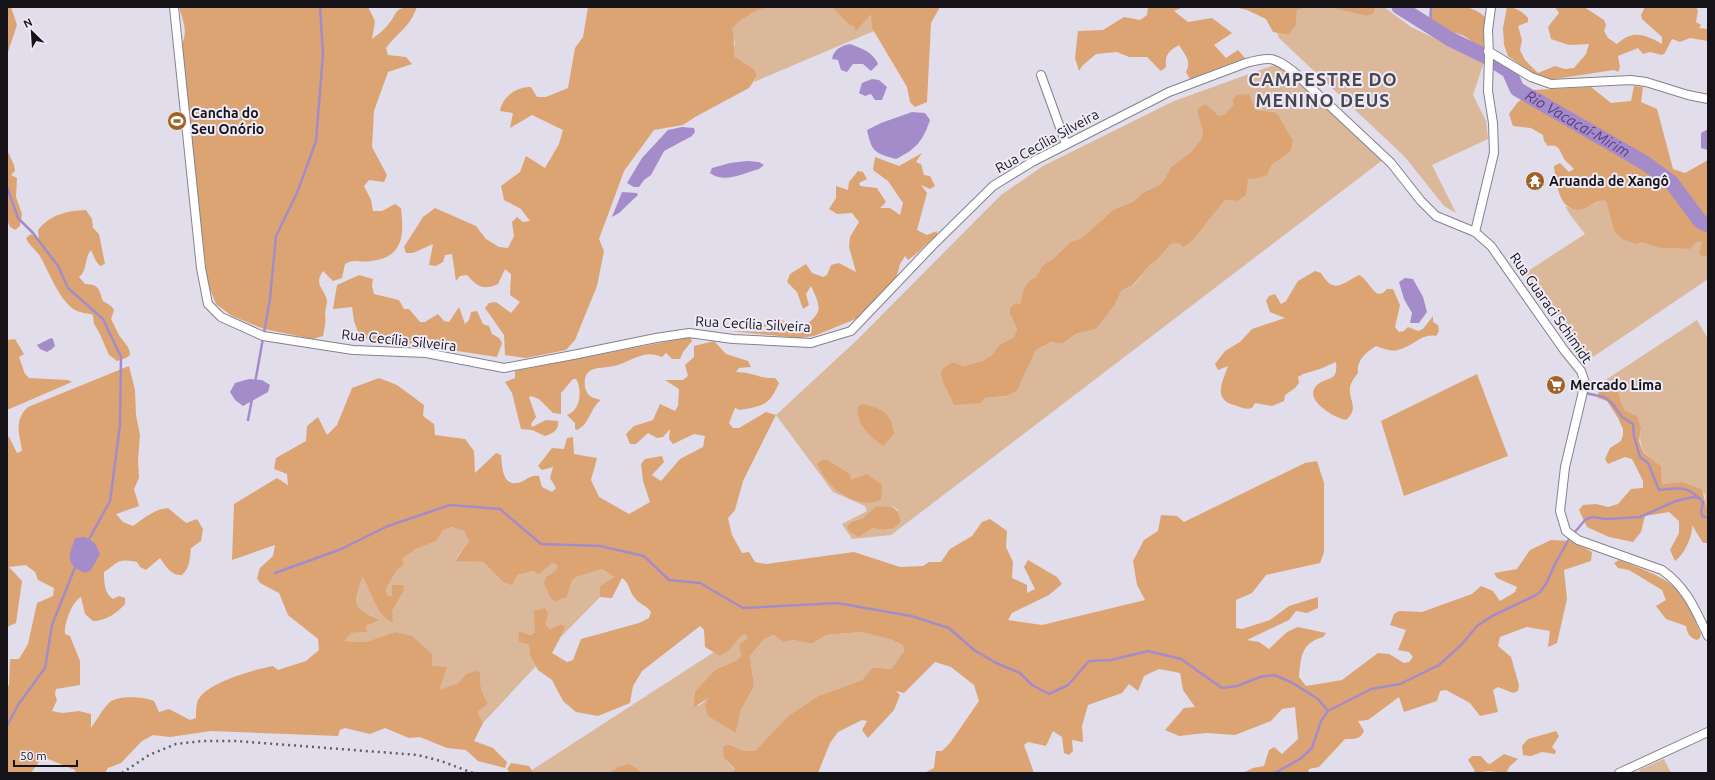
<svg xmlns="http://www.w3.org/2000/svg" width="1715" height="780" viewBox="0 0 1715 780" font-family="Ubuntu,sans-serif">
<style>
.green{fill:#dbb89a;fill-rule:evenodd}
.forest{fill:#dca472}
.water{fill:#a48cca}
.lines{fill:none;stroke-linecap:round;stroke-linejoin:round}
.stream{stroke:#a48cca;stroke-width:2.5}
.river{stroke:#a48cca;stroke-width:15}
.minor-casing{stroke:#85818d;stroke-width:10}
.minor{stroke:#fff;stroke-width:8}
.rail{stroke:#615e65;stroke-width:2.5;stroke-dasharray:2 4;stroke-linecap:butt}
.labels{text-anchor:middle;stroke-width:4;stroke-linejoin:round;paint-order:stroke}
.poi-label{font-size:14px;font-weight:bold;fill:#151317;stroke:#eeeaf7;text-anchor:start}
.street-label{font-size:14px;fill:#151317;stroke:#eeeaf7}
.water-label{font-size:15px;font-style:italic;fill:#5a3985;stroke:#eeeaf7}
.district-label{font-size:18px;font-weight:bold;letter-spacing:1px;fill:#494650;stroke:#eeeaf7}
</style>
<rect width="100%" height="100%" fill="#e1ddea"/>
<g class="green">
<path d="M775 7H832L848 24 872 13V28L874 31 754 82 757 76 754 69 735 57 733 50 735 43 732 29C737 22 754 11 762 9 766 7 770 9 775 7Z"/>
<polygon points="1307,7 1327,7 1367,16 1373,14 1376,7 1384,7 1411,27 1484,62 1473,95 1486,121 1488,139 1432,165 1456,213 1444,206 1405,157 1279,38 1277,33 1288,35 1296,25 1297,10"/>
<path d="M1277 64 1384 159 891 535 852 539 842 524 867 511 865 506 833 492 776 415 857 340 1001 195 1043 166 1174 101ZM1206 104 1219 116 1225 114 1233 105 1256 110 1274 112 1290 152 1248 178 1237 201 1225 200 1193 240 1171 244 1156 261 1151 264 1133 286 1122 290 1114 306 1096 329 1076 334 1062 344 1051 342 1036 350 1017 391 1006 396 984 398 954 405C951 398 940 380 941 373 942 367 948 365 952 362L964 366 982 361 992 355 999 345 1014 337 1017 329 1010 314C1013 311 1018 309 1020 305 1027 295 1022 282 1036 277L1042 266 1054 258 1070 242 1082 238 1113 210 1134 201 1142 193 1159 185 1164 180 1171 167 1190 153 1201 139 1203 133 1197 111ZM876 506 894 507 898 510 883 530 873 528 858 536 847 526 851 522 863 518Z"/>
<path d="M1602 200 1606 201 1614 231 1659 248 1690 249 1696 241 1702 242 1704 257 1708 255V279L1590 359 1525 273 1585 234 1571 216 1565 206C1578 213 1590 205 1602 200Z"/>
<path d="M1697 320 1708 339V509L1706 506 1705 494 1682 482 1662 484 1661 466C1644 453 1638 451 1641 428L1625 411 1615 389 1604 383V381Z"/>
<polygon points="454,527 464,531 469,541 455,560 483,562 503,582 517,575 534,571 552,563 557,565 556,570 546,577 567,597 572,581 576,577 602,569 614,577 600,586 600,597 561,637 566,627 561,624 550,629 546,625 548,613 535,632 530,635 518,632 519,642 529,645 530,656 536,666 483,723 478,712 488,704 481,689 480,673 466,674 458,683 438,691 432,666 394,632 366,642 343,641 351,633 366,632 366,626 380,620 358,609 356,603 362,575 377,607 392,611 404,591 392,596 387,595 386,589 397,570 404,565 402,559 416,549 437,541 443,530"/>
<polygon points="861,632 892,640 903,645 904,651 891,669 873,667 862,680 818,696 788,716 755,751 744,751 728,744 724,758 735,770 732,773 641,773 639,770 616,768 608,773 534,773 532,770 714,652 720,656 730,650 740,637 745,634 749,638 739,645 741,656 737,660 715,670 695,691 693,707 700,705 709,697 736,733 741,710 754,686 750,656 764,639 774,635 783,642 794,640 812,644 826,635"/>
<polygon points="1664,759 1671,773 1640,773 1639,770"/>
</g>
<g class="forest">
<polygon points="7,7 11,7 17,25 7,55"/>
<path d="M179 7H368L375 21 372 39C377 35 383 31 387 26 400 11 392 7 417 7 409 28 399 31 386 48L388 55 406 57 412 64 388 72 374 111 372 147 387 175 384 182 369 180 364 186 371 200 373 211H382L395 204 401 208C404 235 404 257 371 261 360 263 355 258 345 264L342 278 333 281 323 271C313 286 325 288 327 301 327 305 325 309 325 314 326 323 325 326 323 336L313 339 264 329 232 316 216 304 208 284 180 50C188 30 185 27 179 7Z"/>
<path d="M588 7H775C770 9 766 7 762 9 754 11 737 22 732 29 736 39 732 47 735 57L754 69 757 76 749 88 695 117 683 125 654 130 624 171 599 239 604 251 597 286 575 340 566 350 526 358 505 355 504 335 485 308 489 303 496 302 511 313 520 302 510 295 511 274 505 269 498 284C483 291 477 286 467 275L460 276 456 281 452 254 445 255 443 262 436 266 429 265 433 244 413 253H406L404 247 423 217 435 208 476 226 486 239 499 247 508 248 514 236 512 222 517 217 523 222 530 221 521 209 504 200 501 186 520 172 526 156 545 168 559 144 563 130 532 115 510 128 513 113 500 111C502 97 517 86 531 87L537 97H546L568 88 575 48 583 37Z"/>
<polygon points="832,7 940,7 931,23 927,102 915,107 910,102 907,87 872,28 871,14 856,31 854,26 848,24"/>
<path d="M1148 7H1183L1174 11 1188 22 1212 18 1232 33 1214 45 1226 58 1238 50 1245 58 1190 79 1186 72C1192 61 1185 55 1179 45 1168 51 1165 55 1166 67L1161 71 1147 57H1129L1117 52 1096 54 1082 66 1079 71 1075 58 1078 31 1103 30 1124 17 1140 20 1147 15Z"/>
<polygon points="1235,7 1307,7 1297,10 1296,25 1288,35 1273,32 1266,19 1247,10"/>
<polygon points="1327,7 1376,7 1373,14 1367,16"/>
<path d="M1431 7C1452 7 1471 2 1487 19L1483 50C1476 47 1470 38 1462 35 1449 30 1443 34 1431 22Z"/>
<path d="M1507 7C1515 7 1523 12 1528 18V22L1518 26 1522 40 1520 50 1525 60 1538 73 1555 66 1565 69 1574 68 1586 54 1589 44 1569 45 1551 39 1548 27 1559 13 1555 7H1584L1604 20 1606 25 1604 31 1608 38 1617 44C1634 29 1645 35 1662 44V37L1642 19 1641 15 1645 7H1696L1698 11 1696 22 1701 25 1699 28 1708 29V41L1690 38 1680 42 1672 39 1665 53 1662 55 1650 52 1643 54 1638 48 1618 56 1620 67 1618 72 1614 70 1548 80 1540 79 1508 56 1504 45 1503 28Z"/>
<path d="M1634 86 1643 87 1641 102 1657 109 1673 169 1685 173 1708 160V255L1704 257 1699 254 1702 242H1696L1690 249 1659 248 1642 242 1636 244 1622 239 1614 231 1606 201C1599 199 1592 205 1585 208 1560 217 1556 184 1554 166L1560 163 1569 172 1574 169C1571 166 1567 162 1564 159 1559 150 1560 144 1548 146L1544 141 1543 135 1531 128 1513 126 1509 114 1517 103 1533 90 1591 87 1611 103 1631 101Z"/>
<path d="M1249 94 1256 110 1274 112 1278 115 1293 141 1290 152 1271 165 1267 175 1254 179 1248 178 1246 195 1237 201 1225 200 1193 240 1183 247 1179 243 1171 244 1156 261 1151 264 1132 286 1122 290 1114 306 1096 329 1076 334 1062 344 1051 342 1036 350 1017 391 1006 396 984 398 981 403 954 405C951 398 940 380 941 373 942 367 948 365 952 362L964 366 982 361 992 355 999 345 1014 337 1017 329 1010 314V308L1015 303 1020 305C1023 294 1024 281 1036 277L1042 266 1054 258 1070 242 1082 238 1113 210 1134 201 1142 193 1159 185 1164 180 1171 167 1190 153 1201 139 1203 133 1197 111 1201 106 1206 104 1219 116 1225 114 1233 105V99L1237 95Z"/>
<polygon points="7,150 14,165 15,171 11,175 17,178 16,197 22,214 20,226 15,230 10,227 7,220"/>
<path d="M922 153 916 162 921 164 924 175 930 176 935 186 930 189 921 185 927 193 917 230 927 235 937 231V235C926 243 919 253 908 260L905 256 900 264 896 278 858 318 814 336 799 338 730 331 778 332 776 327H763L768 319 776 318 792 324V331L798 333C819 312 825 315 811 286L806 294 809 305 803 309 797 292 787 282 790 274 806 264 812 273 823 277 827 275 831 265 839 263 856 272 849 247 850 237 859 222 852 213 837 214 829 209 836 198V186L848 190 849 182 858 171 863 172 867 179 859 183 860 186 877 188 886 202 880 208H890L900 215 903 203 888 181 873 170 875 157 899 166Z"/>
<path d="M86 210 92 219 93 228 99 234 105 264 100 266 96 261 91 250C84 258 88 270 79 277L85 284C100 285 98 288 103 301L111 306 114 310 111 319C114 324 116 330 119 335 123 342 130 346 130 355L126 358 117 361 109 355 99 332 94 324 93 315C88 313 80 313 75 310 59 300 50 274 41 258 37 250 29 246 26 238L31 234 39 239 38 230C51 214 67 211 86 210Z"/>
<path d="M1315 271 1321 273C1334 294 1340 285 1359 275 1367 279 1370 289 1378 294L1383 293 1387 289H1393L1400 305 1395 327 1399 332 1404 331 1408 327 1418 331 1423 329 1433 316V322L1438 325 1439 331 1436 336C1422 333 1412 347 1398 350 1391 352 1382 348 1376 346 1366 352 1356 361 1358 373 1355 377 1351 382 1350 387 1348 400 1360 408 1346 420 1335 418 1302 400 1317 385 1329 375 1338 383 1336 362L1320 369 1303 374 1298 377 1299 383 1295 388 1285 395 1284 401 1272 406 1255 403 1252 408C1245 410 1241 407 1234 405 1212 399 1223 381 1228 366L1218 370 1215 364 1225 351 1240 342 1252 329 1285 318 1270 312 1266 301 1269 296 1275 294 1281 304 1286 301 1298 281Z"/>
<polygon points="359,275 373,279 372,286 374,294 399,300 404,309 409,309 420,322 425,322 438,314 444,321 449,322 459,307 465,324 469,320 471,312 477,311 483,324 489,326 492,334 499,338 502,343 497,357 398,342 385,344 360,337 354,321 352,307 333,309 337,285"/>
<path d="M685 338H691L692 341 683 352 680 359H672L666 353 662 357C645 349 633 360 618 365 603 370 582 363 585 387 587 397 593 398 601 400 590 408 590 424 577 430L575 429V423L567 415C569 414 573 412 575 409 581 402 581 386 576 379H573L561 393V414L553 413 539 399 531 396 529 397 536 417 531 424 532 427 546 420 558 421C559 431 553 433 545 436L532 430 521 429 512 393 505 382 515 378V371Z"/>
<polygon points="15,339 24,354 19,357 25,374 29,378 68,380 72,382 7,410 7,340"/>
<path d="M714 341 726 354 748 361 751 367 739 368 736 372C753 372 759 379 775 378L779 383C769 406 763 406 740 410L735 408 729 423 733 428H739L766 412 776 415 743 481 735 510 728 518 732 535 742 553 749 552 755 562 766 564 854 552 900 567 923 566 929 562H941L950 549 972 536 982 522 990 519 1007 531 1006 547 1013 562 1012 578 1027 585V593L1035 589 1024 567 1028 560 1057 577 1062 584 1049 595 1012 613 1008 620 1042 625 1145 600 1137 585 1133 561 1144 540 1158 531 1161 515 1177 516 1184 522 1305 463 1317 461 1324 483V552L1320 563 1266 575 1252 593 1236 600V628L1242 629 1270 620 1289 606 1318 597V608L1307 613 1296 611 1289 620 1247 640 1259 642 1269 649 1287 632 1298 627 1326 633 1323 637C1301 643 1301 657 1299 677L1306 686 1342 680 1378 653 1389 654 1404 663 1409 662 1413 657 1409 652 1398 650 1406 630 1390 625 1394 614 1399 611 1422 612 1472 594 1481 586 1493 591 1500 601 1515 592 1517 587 1497 578 1494 573 1517 569 1530 550 1551 540 1572 541 1592 552 1591 561 1564 570 1567 599 1557 643 1548 647 1550 631 1527 627 1500 637 1498 646 1511 657 1519 685 1518 691 1513 693 1498 687 1493 690 1498 712 1480 716 1470 703 1446 690 1440 691 1437 701 1404 712 1399 697 1368 720 1358 721 1364 731C1360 740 1354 739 1345 739L1319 767 1309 769 1308 773H1243L1253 768 1264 766 1269 750 1274 747 1282 754 1298 739 1295 707 1282 709 1271 721 1235 735 1206 733 1179 736 1165 730 1184 708 1195 707 1183 690 1180 673 1159 669 1144 676 1138 691 1129 684 1122 693 1088 705 1082 726 1083 742 1072 740 1073 751 1069 755 1064 753 1062 737 1053 731 1046 746 1028 742 1024 745 1034 773H924L934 768 936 751H942L950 743 979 701 974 685 951 667 935 662 904 693 896 691 900 695 894 710 868 738 862 730 867 721 862 720 838 732 830 743 818 773H732L735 769 724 758 723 747 728 744 744 751H755L788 716 818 696 862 680 873 667 891 669 904 651 903 645 892 640 861 632 826 635 812 644 794 640 783 642 774 635 764 639 750 656 754 686 741 710 736 733 708 716 705 706 708 698 693 708 695 691 715 670 737 660 741 656 739 645 748 638 745 634 740 637 730 650 720 656 705 647 704 630 700 626 642 671 633 686 630 703 598 716 576 712 563 701 552 680 538 670 530 656 529 645 519 642 518 631 530 635 535 632 534 611 545 608 548 613 546 625 550 629 561 624 566 627 552 653 567 662 573 660 581 639 639 623 649 618 651 612C647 605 638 604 634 597 629 591 630 583 622 578L612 598 600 597V586L614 577 602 569 576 577 572 581 567 597 556 601 551 599 544 583 546 577 556 570 557 565 552 563 539 574 534 571 517 575 512 585 503 582 483 562 455 561 469 541 464 531 453 527 443 530 437 541 416 549 402 559 404 565 397 570 386 589 387 595 392 596V585H403L404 591 392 611 393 622C377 618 370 588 362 576 355 608 349 605 380 620L366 626 367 632 351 633 344 641 366 642 394 632 412 636 432 654V666L447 667 439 690 458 683 466 674 477 671 480 673 481 689 488 704 478 712 483 723 474 741 493 748 507 762 505 768 478 761 466 750 447 748 420 737 409 738 385 728 370 734 345 728 340 730 338 736 211 731 170 737 153 735 142 741 121 763 108 768 105 773H76L75 770 48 759 42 751V758L31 773H7V688L9 685 10 659H19L28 644 37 603 53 596 54 588 38 580 35 572 26 565 9 567 22 581 16 623 7 627V436L9 437 17 453 22 451C20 435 13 421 28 407L129 366 135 390 136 415 140 435 138 461 139 478 134 489 139 506 116 514 123 522 133 526C144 518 155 509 168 508L186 523 197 519 203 529 201 541 191 548C190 558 190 568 182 575 171 576 166 566 160 558L146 570 140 567 137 562C117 558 119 562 104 572 104 582 104 593 113 599L119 596 125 598V604C117 613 106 621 93 621L85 614 81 597C72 602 64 623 65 634L70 636 80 661V685L56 689 55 694 57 700 52 711 62 713 79 711 91 714V728C96 721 104 707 110 702 120 695 144 697 154 701L159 712 169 709 190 720 196 718C196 713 196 705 198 700 208 682 253 670 273 666L278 670 306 661 319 650 318 639 288 615 279 593 260 583 257 578 260 568 273 556 275 545 232 560 234 504 277 478 288 485 287 474 274 469 276 458 306 441 307 426 318 417 327 435 337 425 352 388 379 378 397 385 424 405 423 416 434 424 435 435 465 439 474 451 475 473 496 453 501 455C502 464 502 485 516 483 525 483 528 474 539 476L542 487 552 492 556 488 550 478 553 467 542 470 538 466 552 448 564 449 567 438 573 437 574 454 597 458 591 480 599 497 629 514 650 502 643 481 641 464 645 459 662 456 664 462 652 475 661 481 680 459 703 447 705 436 694 434 673 444 669 439 670 429 663 437 657 438 648 433 636 444H630L626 434 634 426 653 420 660 404 675 411 678 406 679 389 665 380H683L688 376 685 365 694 357V346Z"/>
<polygon points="1477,374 1508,456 1404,496 1381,421"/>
<path d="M1604 383 1615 389 1619 394 1620 400 1625 411 1637 416 1641 428 1639 441 1641 447 1644 453 1661 466 1662 484 1682 482 1701 489C1705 495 1704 504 1708 509V543H1703L1692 525C1693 536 1684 555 1675 561L1670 550 1679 533V521L1669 512 1645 516 1641 532 1633 542 1609 537 1587 527 1579 510 1583 505 1596 504 1608 507 1618 504 1631 489 1643 488V481L1632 459 1625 457 1608 464 1605 459 1610 448 1621 441 1623 435V429L1618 418 1607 401 1598 398 1599 388Z"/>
<path d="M863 404C882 409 891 412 894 434L883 446C870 436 855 424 858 406Z"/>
<path d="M822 460H827L850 474 851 480 867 474 882 485 881 499C866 509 841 496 831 485 825 479 821 471 817 464Z"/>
<path d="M876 506C892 507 896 504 901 521L894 528 883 530 873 528 858 537 849 531 847 526 851 522 863 518Z"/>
<path d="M1619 560C1641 569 1670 577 1684 598 1691 609 1696 623 1701 634L1700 638 1697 640C1690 638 1687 633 1686 626L1666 619 1656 606 1666 600 1662 590 1629 570 1618 568 1614 563Z"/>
<polygon points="1556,731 1559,736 1552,747 1556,751 1555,754 1542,752 1531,756 1523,755 1522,746 1528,739"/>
<polygon points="1504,754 1518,759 1510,766 1506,773 1489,771 1472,773 1475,771 1468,760 1472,756 1481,756 1487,763 1490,764"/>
<polygon points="511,763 529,766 534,773 510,773 507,769"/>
<polygon points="628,764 639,770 641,773 608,773 616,768"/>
</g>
<g class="water">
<path d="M850 44C861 48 873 52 878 64L871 71 863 64H853L847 72 841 70 838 60 832 59C834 49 841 46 850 44Z"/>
<polygon points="872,79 879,80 887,87 882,100 875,100 871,94 865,96 859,93 862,83"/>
<path d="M912 112 925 113 930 120C923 141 916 149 896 159 874 153 872 152 867 130L881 123Z"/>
<polygon points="682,127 694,128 695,132 692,136 664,151 651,175 644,180 639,187 634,187 627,183 642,158 668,130"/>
<polygon points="1708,129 1708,150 1701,148 1701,133"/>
<path d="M747 161 759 162 764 165 759 169C743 173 725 184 710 173L712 168 730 163Z"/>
<polygon points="622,192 637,193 638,195 619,213 612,217"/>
<polygon points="1405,278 1413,279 1423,297 1427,312 1419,323 1410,323 1412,313 1404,299 1399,282"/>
<polygon points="51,338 53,339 55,346 52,349 47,352 40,349 37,345"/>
<polygon points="249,379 262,380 270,385 268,392 243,406 235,400 230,392 235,383"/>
<path d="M85 537 95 543 100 554 91 570 85 573C64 564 69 556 75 538Z"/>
</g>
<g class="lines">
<g class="stream">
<polyline points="1430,26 1431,7"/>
<polyline points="7,187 18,218 33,233 58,266 68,288 103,319 121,357 120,425 110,501 88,541"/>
<polyline points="255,383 270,299 276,236 297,193 316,141 323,53 320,7"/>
<path d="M1585 393 1604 397 1612 403 1622 417 1633 424 1634 436 1640 457 1648 463 1659 490C1681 488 1687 485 1703 502L1701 512 1702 516 1708 518"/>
<polyline points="248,420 252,399"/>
<polyline points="275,573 339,550 388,526 450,505 500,509 541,544 600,546 644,556 669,580 700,583 743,608 837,603 911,616 949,628 974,650 996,663 1020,673 1032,685 1049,694 1068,685 1089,661 1111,660 1148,651 1181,659 1222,688 1237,686 1260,677 1274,675 1291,682 1318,699 1328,711"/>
<polyline points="7,726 18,705 45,668 52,625 76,565"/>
<polyline points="1275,773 1300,759 1312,748 1321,721 1328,711 1371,689 1400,684 1439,665 1462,644 1477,626 1492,616 1534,596 1540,592 1546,584 1555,564 1569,539 1585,520 1592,517 1606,519 1640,517 1676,501 1693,497 1700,498"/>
</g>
<path class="river" id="s1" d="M1399 7 1450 39 1485 56 1509 71 1517 89 1645 163 1671 182 1700 221 1708 225"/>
<defs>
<g id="minor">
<path d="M174 7 201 268 208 304 221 317 263 336 353 350 426 353 504 368 573 355 656 338 689 333 733 339 811 343 851 331 932 246 993 186 1032 162 1169 92 1246 63C1271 56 1274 57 1294 72L1391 163 1421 201 1436 216 1475 232 1491 246 1564 350 1581 371 1585 383 1565 467 1560 511 1566 531 1578 540 1662 570C1687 588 1695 609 1708 636"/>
<polyline points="1488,51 1531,77 1551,84 1631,80 1646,82 1688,95 1708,99"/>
<polyline points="1041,75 1066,144"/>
<polyline points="1475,232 1494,153 1493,123 1488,91 1489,57 1488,30 1491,7"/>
<polyline points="1619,773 1708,732"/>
</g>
</defs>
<use href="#minor" class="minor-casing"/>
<use href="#minor" class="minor"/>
<polyline class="rail" points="122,773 149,755 176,744 202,741 236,741 418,755 441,761 473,773"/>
</g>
<defs>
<symbol id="stadium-disc" viewBox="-11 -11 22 22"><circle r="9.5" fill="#9e6224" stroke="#eeeaf7"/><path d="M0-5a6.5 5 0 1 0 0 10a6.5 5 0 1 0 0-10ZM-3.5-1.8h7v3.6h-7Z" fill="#fff"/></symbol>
<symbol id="temple-disc" viewBox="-11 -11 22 22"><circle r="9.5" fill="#9e6224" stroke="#eeeaf7"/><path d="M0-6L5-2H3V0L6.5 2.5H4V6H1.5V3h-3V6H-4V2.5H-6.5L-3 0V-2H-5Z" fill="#fff"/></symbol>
<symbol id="supermarket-disc" viewBox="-11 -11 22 22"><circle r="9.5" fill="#9e6224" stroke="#eeeaf7"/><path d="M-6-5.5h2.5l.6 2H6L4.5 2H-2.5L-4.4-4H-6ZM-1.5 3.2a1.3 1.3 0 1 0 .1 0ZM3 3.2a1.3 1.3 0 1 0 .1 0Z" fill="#fff"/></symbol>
</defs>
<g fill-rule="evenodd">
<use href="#stadium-disc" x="166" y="110" width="22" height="22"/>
<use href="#temple-disc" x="1524" y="170" width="22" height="22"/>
<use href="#supermarket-disc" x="1545" y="374" width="22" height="22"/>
</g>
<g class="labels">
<g class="poi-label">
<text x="191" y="118">Cancha do<tspan x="191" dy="16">Seu Onório</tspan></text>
<text x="1549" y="186">Aruanda de Xangô</text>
<text x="1570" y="390">Mercado Lima</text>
</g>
<g class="street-label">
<text transform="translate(1047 141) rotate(-29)" y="5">Rua Cecília Silveira</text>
<text transform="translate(1551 308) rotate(55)" y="5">Rua Guaraci Schimidt</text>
<text transform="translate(753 324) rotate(3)" y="5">Rua Cecília Silveira</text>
<text transform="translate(399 340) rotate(6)" y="5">Rua Cecília Silveira</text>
</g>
<g class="water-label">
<text dy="5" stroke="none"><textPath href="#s1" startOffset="217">Rio Vacacaí-Mirim</textPath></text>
</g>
<g class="district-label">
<text x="1323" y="86">CAMPESTRE DO<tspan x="1323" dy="21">MENINO DEUS</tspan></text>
</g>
</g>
<rect width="1715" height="780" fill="none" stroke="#151317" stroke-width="16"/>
<g transform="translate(32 32) rotate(335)" stroke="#eeeaf7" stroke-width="3" paint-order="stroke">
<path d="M0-3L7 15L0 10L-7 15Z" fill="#151317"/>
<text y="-6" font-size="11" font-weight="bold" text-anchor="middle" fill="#151317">N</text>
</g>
<path d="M14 760v6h63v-6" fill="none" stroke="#151317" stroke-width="2"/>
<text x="20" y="760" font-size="12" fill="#151317" stroke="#eeeaf7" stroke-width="3" paint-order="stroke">50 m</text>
</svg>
